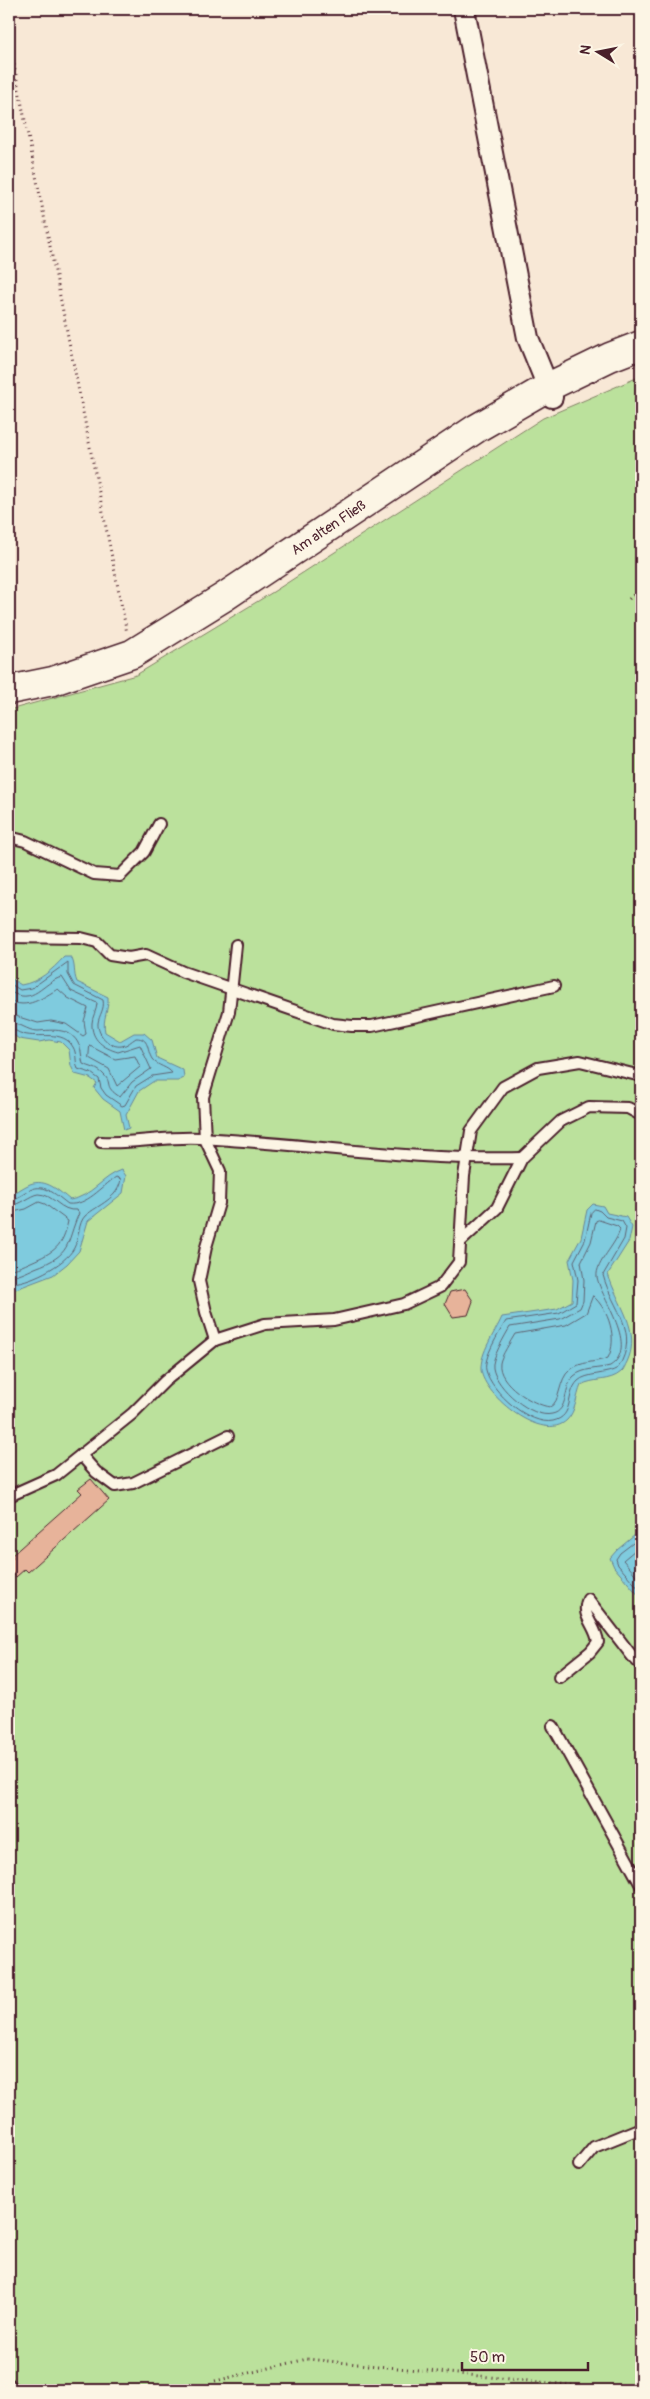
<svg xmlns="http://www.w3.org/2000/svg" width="650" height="2399" viewBox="0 0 650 2399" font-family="Pangolin,sans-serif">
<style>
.green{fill:#bbe19c;stroke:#828064}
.water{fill:#7fcbde;stroke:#6a8696}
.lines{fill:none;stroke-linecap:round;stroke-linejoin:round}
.shore{stroke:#5f6473;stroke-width:1}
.building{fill:#e7b39a;stroke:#4a1f2b}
.lane-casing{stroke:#4a1f2b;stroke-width:14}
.street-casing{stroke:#4a1f2b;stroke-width:24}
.secondary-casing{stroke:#4a1f2b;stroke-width:31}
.path{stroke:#4a1f2b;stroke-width:3;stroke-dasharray:1 4;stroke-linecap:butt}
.lane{stroke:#fcf5e5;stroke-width:10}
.street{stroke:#fcf5e5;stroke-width:20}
.secondary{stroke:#fcf5e5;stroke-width:28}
.labels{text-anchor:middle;stroke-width:4.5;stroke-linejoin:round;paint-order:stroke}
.street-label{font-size:14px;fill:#4a1f2b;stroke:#fcf5e5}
</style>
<rect width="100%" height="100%" fill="#f8e8d6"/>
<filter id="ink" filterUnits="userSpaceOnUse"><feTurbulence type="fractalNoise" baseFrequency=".02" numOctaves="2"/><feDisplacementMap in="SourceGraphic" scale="10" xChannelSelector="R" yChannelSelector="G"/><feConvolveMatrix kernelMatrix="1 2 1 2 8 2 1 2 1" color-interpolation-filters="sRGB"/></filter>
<g filter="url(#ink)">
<polygon class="green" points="641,376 641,2390 18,2390 9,2374 9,710 136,675 273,592 543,418"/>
<g class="water">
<path d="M64 957H71C76 965 73 973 77 982L108 997C109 1010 102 1019 105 1032L120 1041 134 1033H144L152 1040 157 1058 183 1070 184 1078 178 1081H154L139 1091 126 1115 129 1128 124 1130 120 1111 103 1099 94 1088 97 1083 90 1078 75 1074 71 1066 69 1050 61 1042 49 1040 39 1042 19 1039 9 1032V977L21 985C39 982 52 970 64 957Z"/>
<path d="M122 1170 126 1176 123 1193 88 1221 79 1251 67 1264 53 1275 16 1289 9 1287V1195C17 1192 23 1187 30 1184 46 1178 59 1191 70 1200 91 1197 103 1176 122 1170Z"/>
<path d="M593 1204 603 1206 607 1213 626 1217 632 1227 629 1241 608 1274C617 1304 642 1330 627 1362 625 1365 624 1370 621 1372 610 1382 593 1378 581 1385 576 1397 576 1411 567 1420 543 1444 484 1396 481 1370 480 1352 495 1333 502 1317L557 1309 572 1301 573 1280 569 1260 581 1238 587 1210Z"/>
<polygon points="641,1530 641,1598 614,1567 610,1558 617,1550"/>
</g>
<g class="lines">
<g class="shore">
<path d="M9 983 20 990 32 988 68 962V974L74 985 103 1000C105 1009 99 1015 98 1023 97 1035 110 1048 122 1046 128 1045 131 1041 136 1038 150 1038 146 1049 152 1059 157 1066 168 1067 172 1073L152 1076 136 1086 125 1105 122 1106 106 1095 101 1088 99 1079 91 1073 78 1069C75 1062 77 1053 73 1047 63 1029 39 1039 23 1034 18 1033 14 1029 9 1028"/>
<path d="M9 991C34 1007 42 982 62 977L71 991 97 1003C97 1010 92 1017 92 1023 91 1040 104 1048 118 1052L140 1045 151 1069 132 1082 120 1097C103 1086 113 1084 104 1075 98 1068 90 1067 83 1064 81 1058 82 1050 79 1045 71 1027 53 1030 38 1031 27 1031 19 1022 9 1022"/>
<path d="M9 1000C27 1011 43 997 58 989L68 998 88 1008 84 1021 86 1034 83 1036 66 1024 51 1021 38 1023 9 1014"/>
<polygon points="90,1046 115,1059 135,1056 140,1067 117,1086 109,1069 89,1058"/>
<path d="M9 1199C18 1199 23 1194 30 1190 45 1182 58 1197 68 1204 87 1206 101 1187 116 1177L121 1179C118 1199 99 1204 85 1216 78 1223 79 1239 74 1248 65 1265 27 1284 9 1283"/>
<path d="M9 1206C20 1205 30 1195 38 1194 54 1194 60 1212 77 1210L79 1213C65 1245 73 1254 35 1268 26 1272 18 1277 9 1276"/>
<path d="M595 1209 600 1211 606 1217 622 1221 626 1228 624 1239 603 1275C612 1309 641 1331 618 1368 607 1375 586 1373 578 1381 565 1394 575 1416 553 1421 530 1426 491 1392 486 1370 483 1358 499 1333 506 1321L559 1313 576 1303 578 1280 574 1261 585 1240 591 1213Z"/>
<path d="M9 1213 26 1209 39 1202 45 1204 68 1221C63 1247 54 1252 31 1262 24 1265 17 1269 9 1269"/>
<path d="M599 1220 617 1226 620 1229C617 1244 595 1263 597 1277 601 1299 640 1347 610 1366 599 1369 583 1368 574 1376 563 1386 569 1411 552 1414 532 1419 496 1388 493 1368 491 1359 505 1336 510 1327L560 1319 580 1308 583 1301 584 1280 581 1262 591 1242 596 1221Z"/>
<path d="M593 1296C609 1310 618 1339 608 1358 595 1363 581 1361 570 1370 558 1379 561 1402 550 1407 533 1405 497 1383 500 1363 501 1356 511 1341 515 1334L566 1325 586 1313Z"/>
<polyline points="641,1537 620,1553 616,1559 618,1565 641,1591"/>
<polyline points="641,1545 623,1560 641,1581"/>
</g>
</g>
<g class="building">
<polygon points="465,1289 473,1301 468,1315 453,1317 445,1304 450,1292"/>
<polygon points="91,1479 109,1500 28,1572 25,1569 16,1577 9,1569 9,1562 13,1558 11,1556 82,1493 78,1489"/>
</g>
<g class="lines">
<defs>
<g id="lane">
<polyline points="9,837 25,841 94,874 120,876 144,852 159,824"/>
<polyline points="9,937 81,938 97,942 110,955 129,958 146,955 183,972 333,1024 352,1026 372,1026 554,986"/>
<path d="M101 1142C134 1144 167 1136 200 1138 307 1144 414 1161 522 1158"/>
<polyline points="460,1242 497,1208 522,1158 561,1121 589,1107 628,1108 641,1115"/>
<polyline points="215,1340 206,1312 199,1281 206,1247 219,1203 220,1171 205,1139 203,1097 229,1012 236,945"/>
<polyline points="81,1455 96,1472 115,1486 133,1483 228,1436"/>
<polyline points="9,1496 56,1475 132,1414 165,1381 215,1340 265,1324 334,1320 404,1304 440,1287 459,1262 464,1176 471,1131 503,1087 538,1068 580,1061 641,1076"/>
<path d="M559 1677 590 1652 598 1642C596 1625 580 1616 588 1599L632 1656 641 1665"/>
<polyline points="553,1726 641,1885"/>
<polyline points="579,2165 594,2147 641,2128"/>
<polyline points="9,2384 13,2390"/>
</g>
<polyline id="street" points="464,9 528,338 552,397"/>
<g id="secondary">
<path id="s1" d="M9 690 53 681 132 654 224 597 477 428 548 387 610 357 641 345"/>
</g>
</defs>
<use href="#lane" class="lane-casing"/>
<use href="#street" class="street-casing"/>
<use href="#secondary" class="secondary-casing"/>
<g class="path">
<polyline points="9,40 127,633"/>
<polyline points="629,599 641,588"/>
<polyline points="215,2381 307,2359 580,2386"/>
</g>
<use href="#lane" class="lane"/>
<use href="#street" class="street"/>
<use href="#secondary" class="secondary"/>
</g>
</g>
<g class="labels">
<g class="street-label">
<text dy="5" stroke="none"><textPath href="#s1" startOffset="362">Am alten Fließ</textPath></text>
</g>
</g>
<rect width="650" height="2399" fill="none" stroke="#fcf5e5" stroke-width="30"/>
<rect x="15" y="15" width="620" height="2369" fill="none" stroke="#4a1f2b" stroke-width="2" filter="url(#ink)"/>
<g transform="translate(598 52) rotate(280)" stroke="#fcf5e5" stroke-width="4" paint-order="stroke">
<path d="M0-4L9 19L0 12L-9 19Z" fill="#4a1f2b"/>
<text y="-8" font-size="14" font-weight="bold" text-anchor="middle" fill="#4a1f2b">N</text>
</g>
<path d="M462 2362v8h126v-8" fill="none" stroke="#4a1f2b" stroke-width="2.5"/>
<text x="470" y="2362" font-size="15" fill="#4a1f2b" stroke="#fcf5e5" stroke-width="4" paint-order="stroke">50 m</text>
</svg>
